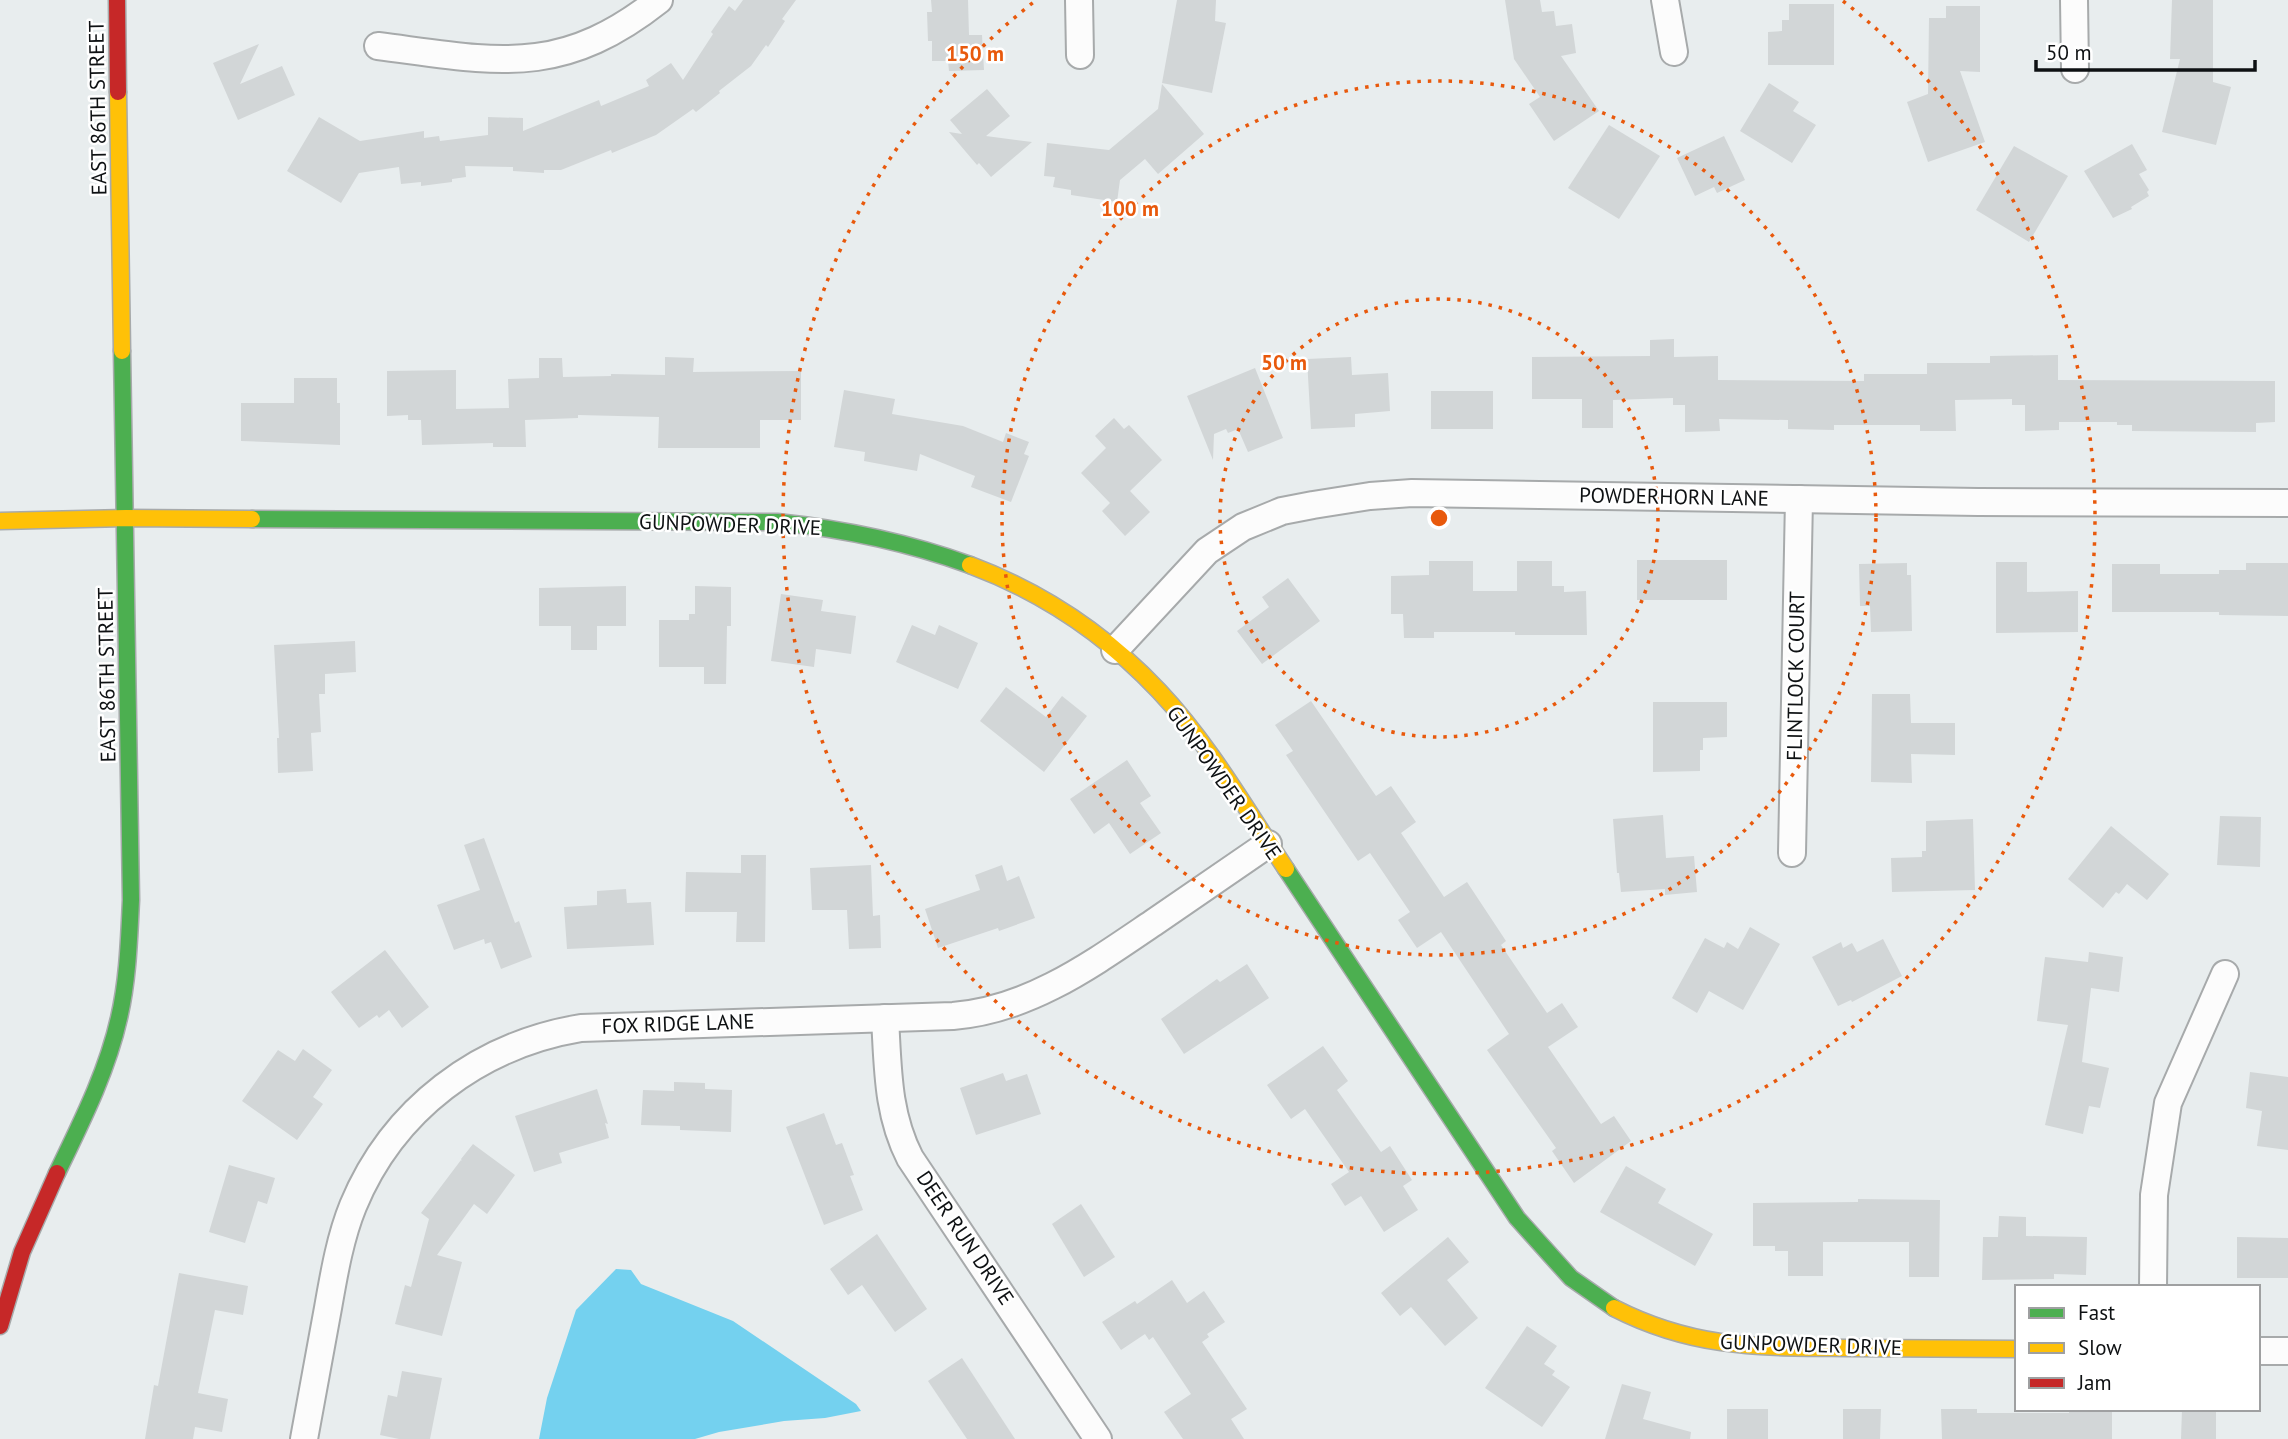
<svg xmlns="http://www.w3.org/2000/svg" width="2288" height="1439" viewBox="0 0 2288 1439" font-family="'PT Sans',sans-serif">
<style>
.water{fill:#74d1ef}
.building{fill:#d2d6d7}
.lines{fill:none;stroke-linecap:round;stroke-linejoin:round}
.street-casing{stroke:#a7aaab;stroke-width:30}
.fast-casing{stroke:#a7aaab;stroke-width:19}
.slow-casing{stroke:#a7aaab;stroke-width:19}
.jam-casing{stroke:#a7aaab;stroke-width:19}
.street{stroke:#fcfcfc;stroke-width:26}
.fast{stroke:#4caf50;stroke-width:16}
.slow{stroke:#ffc107;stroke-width:16}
.jam{stroke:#c62828;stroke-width:16}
.ring{fill:none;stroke:#e8590c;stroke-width:3.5;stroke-dasharray:3.5 7}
.labels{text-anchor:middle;stroke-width:5;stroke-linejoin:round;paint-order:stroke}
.street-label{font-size:21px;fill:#0e1113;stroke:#fff}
.centre{fill:#e8590c;stroke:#fff;stroke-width:3.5}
.ring-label{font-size:21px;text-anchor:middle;font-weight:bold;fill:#e8590c;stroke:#fff;stroke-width:5;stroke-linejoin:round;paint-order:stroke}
</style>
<rect width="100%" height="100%" fill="#e8edee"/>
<polygon class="water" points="616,1269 631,1270 641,1284 733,1321 856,1404 861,1411 825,1418 784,1421 719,1432 695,1439 539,1439 547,1398 576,1310"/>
<g class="building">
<polygon points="743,0 796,0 782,19 785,21 768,47 766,45 751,66 719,91 720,93 696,112 693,109 656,135 612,153 611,150 561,170 544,170 544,173 513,171 513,167 465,166 466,177 452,179 452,182 421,186 421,182 401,184 399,167 359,173 341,203 287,171 319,117 360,141 424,131 424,138 439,136 440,141 488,135 488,117 523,118 523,131 599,100 601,106 649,86 646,80 671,63 683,80 713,34 711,32 729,6 735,11"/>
<polygon points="931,0 968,0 969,35 982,35 984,70 949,71 948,61 932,61 932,41 928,41 927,12 932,12"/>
<polygon points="1177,0 1216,0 1215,21 1226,23 1212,93 1162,83"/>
<polygon points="1505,0 1540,0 1542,12 1554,11 1556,26 1572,24 1576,53 1561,56 1599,111 1554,141 1529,104 1540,97 1514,59"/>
<polygon points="2172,0 2213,0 2213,82 2231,87 2216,145 2162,132 2180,59 2170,59"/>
<polygon points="1789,4 1834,4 1834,65 1768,65 1768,32 1782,31 1782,20 1789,20"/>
<polygon points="1946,6 1980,6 1980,72 1960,71 1985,142 1928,162 1907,102 1928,94 1929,18 1946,18"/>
<polygon points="259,44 240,84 282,66 295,95 238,120 213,63"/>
<polygon points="1769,83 1799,102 1793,111 1816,125 1792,163 1740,131"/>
<polygon points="1162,84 1204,134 1158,174 1145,159 1120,180 1117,202 1071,195 1071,190 1053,187 1055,177 1044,176 1047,143 1109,150 1158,109"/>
<polygon points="987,89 1010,116 986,136 1032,142 991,177 979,163 977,165 949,132 962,134 950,120"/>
<polygon points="1609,125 1660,156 1619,219 1568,188"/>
<polygon points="1724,136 1745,180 1717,193 1714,187 1695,196 1677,158"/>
<polygon points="2132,144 2147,170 2139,174 2149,190 2147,192 2149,196 2131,207 2132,209 2113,218 2084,171"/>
<polygon points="2014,146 2068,176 2029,242 1976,210"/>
<polygon points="1674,339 1674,357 1718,356 1718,380 1864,381 1864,374 1927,374 1927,363 1990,363 1990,356 2058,355 2058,380 2275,381 2275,422 2256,423 2256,432 2132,431 2132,425 2117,425 2117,422 2059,422 2059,430 2025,431 2025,405 2012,405 2012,399 1955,400 1956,431 1920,431 1920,425 1834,425 1834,430 1788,429 1788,420 1719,419 1720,431 1685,432 1685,405 1673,405 1673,398 1613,400 1613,428 1582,428 1582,399 1532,399 1532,357 1650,356 1650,340"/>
<polygon points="665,357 694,358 693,372 801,371 801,420 760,420 760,448 658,448 659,417 578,415 578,418 525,420 526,447 493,447 493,443 422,445 421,420 408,420 408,415 387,416 387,371 456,370 456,409 509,408 508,379 539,378 539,358 562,358 563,377 611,376 611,374 665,375"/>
<polygon points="1351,357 1352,375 1388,373 1390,411 1355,414 1355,427 1311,429 1307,359"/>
<polygon points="1255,368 1283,438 1248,452 1238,429 1228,433 1226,429 1214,434 1213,460 1187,396"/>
<polygon points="294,378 337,378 337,403 340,403 340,445 241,441 241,403 294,403"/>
<polygon points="844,390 895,399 892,414 963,426 1003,442 1006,433 1029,442 1024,454 1029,456 1011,502 971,487 975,476 920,454 917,471 864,461 865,452 834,447"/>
<rect x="1431" y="391" width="62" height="38"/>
<polygon points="1114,418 1124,429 1129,425 1162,460 1130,491 1150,512 1125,536 1102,511 1110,503 1081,473 1106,448 1095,436"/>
<rect x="1637" y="560" width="90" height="40"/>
<polygon points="1429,561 1473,561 1473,591 1517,591 1517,561 1552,561 1552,586 1564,586 1564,592 1586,591 1587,635 1515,635 1515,632 1434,632 1434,638 1404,638 1403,614 1391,614 1391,576 1429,575"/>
<polygon points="1996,562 2027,562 2027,592 2078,591 2078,632 1996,633"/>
<polygon points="1907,563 1907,575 1911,575 1912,631 1871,632 1870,606 1860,606 1859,564"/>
<polygon points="2246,563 2288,563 2288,616 2219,615 2219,612 2112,612 2112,564 2160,564 2160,574 2219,574 2219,570 2246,570"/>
<polygon points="1288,578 1320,621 1262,664 1237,631 1269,607 1262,597"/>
<polygon points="626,586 626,626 597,626 597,650 571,650 571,626 539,626 539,588"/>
<polygon points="695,586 731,587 731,626 727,626 726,684 704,684 704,667 659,667 659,620 689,620 689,614 695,614"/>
<polygon points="781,594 823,600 821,611 856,616 851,654 816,649 814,667 771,661"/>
<polygon points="912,625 935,635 939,625 978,643 958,689 896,662"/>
<polygon points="355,641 356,672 325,674 325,694 319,694 321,732 311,733 313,771 278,773 277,738 279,738 274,645"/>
<polygon points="1006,687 1046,717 1062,696 1087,716 1044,772 980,721"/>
<polygon points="1872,694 1910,694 1911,723 1955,723 1955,755 1911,754 1912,783 1871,782"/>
<polygon points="1311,701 1376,796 1391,786 1416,822 1401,833 1444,897 1467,882 1506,941 1501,945 1547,1013 1562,1003 1578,1027 1548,1047 1601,1124 1614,1116 1631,1141 1574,1183 1552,1151 1556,1148 1487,1050 1509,1034 1441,932 1417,948 1398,920 1410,912 1370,853 1358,861 1286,755 1293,751 1275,725"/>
<polygon points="1653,702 1727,702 1727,737 1703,738 1703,750 1700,750 1700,771 1653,772"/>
<polygon points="1127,760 1151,796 1140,803 1161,833 1130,854 1109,823 1094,834 1070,799"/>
<polygon points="1663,815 1666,858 1694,856 1697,892 1665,895 1665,889 1621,892 1619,873 1617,873 1613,819"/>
<polygon points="2220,816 2261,817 2260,867 2217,865"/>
<polygon points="1973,819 1975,890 1892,892 1891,858 1922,857 1922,851 1926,851 1926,821"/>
<polygon points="2111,826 2169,874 2147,900 2127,884 2119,894 2116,892 2103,908 2068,879"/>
<polygon points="484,838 515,923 519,921 532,957 501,969 491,942 485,944 484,939 454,950 437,905 480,890 464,845"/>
<polygon points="741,855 766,855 765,942 736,942 737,912 685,912 686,872 741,873"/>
<polygon points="871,865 873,916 880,915 881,948 849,949 847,910 812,910 810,868"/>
<polygon points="1002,865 1007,881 1019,876 1035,918 999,931 998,928 938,948 925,909 980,890 975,875"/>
<polygon points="626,889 627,903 651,902 654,945 567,949 564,907 597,905 597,891"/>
<polygon points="1750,927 1780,944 1743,1010 1709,991 1697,1013 1672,998 1705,938 1724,948 1727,942 1738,949"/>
<polygon points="1883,939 1902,976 1852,1002 1851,1000 1838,1006 1812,957 1841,942 1843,948 1852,943 1857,952"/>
<polygon points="385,950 429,1007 402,1028 389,1010 379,1018 377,1015 359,1028 331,992"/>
<polygon points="2089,952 2123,957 2119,992 2091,988 2082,1062 2109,1068 2100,1108 2089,1106 2083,1134 2045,1125 2068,1025 2037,1021 2045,957 2088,962"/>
<polygon points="1247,964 1269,998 1184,1054 1161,1019 1217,979 1220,982"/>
<polygon points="1323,1046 1348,1081 1337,1090 1381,1152 1390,1146 1412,1180 1403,1186 1418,1210 1384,1232 1361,1196 1345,1206 1331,1184 1349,1172 1305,1109 1291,1119 1267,1085"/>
<polygon points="303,1049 332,1070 313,1097 323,1104 297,1140 242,1101 278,1050 295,1061"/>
<polygon points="2250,1072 2288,1077 2288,1150 2257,1146 2262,1111 2246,1108"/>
<polygon points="1003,1073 1006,1081 1027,1074 1041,1114 976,1135 960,1088"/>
<polygon points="674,1082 705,1083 705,1089 732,1090 731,1132 680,1130 680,1126 641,1125 643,1090 674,1091"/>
<polygon points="597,1089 608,1124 605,1123 609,1138 559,1153 562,1163 534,1172 515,1116"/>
<polygon points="824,1113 836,1145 842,1143 854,1175 850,1176 863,1210 824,1225 786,1127"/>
<polygon points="473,1144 515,1175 487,1214 474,1204 437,1255 462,1262 442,1336 395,1324 405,1285 411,1287 429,1219 421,1213 461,1160 462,1161 461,1159"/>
<polygon points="229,1165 275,1178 267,1204 258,1201 245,1243 209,1232"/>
<polygon points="1626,1166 1666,1189 1658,1203 1713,1234 1695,1266 1600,1212"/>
<polygon points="1858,1199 1940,1200 1939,1277 1909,1277 1909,1242 1823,1242 1823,1276 1788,1276 1788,1251 1775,1251 1775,1246 1753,1246 1753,1203 1858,1202"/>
<polygon points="1081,1204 1115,1257 1084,1277 1052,1224"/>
<polygon points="1999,1216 2026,1217 2026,1236 2087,1237 2086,1275 2054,1274 2054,1279 1982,1280 1983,1237 1998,1237"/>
<polygon points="877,1234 927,1309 895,1332 862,1285 848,1295 830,1269"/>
<polygon points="1448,1237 1469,1262 1447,1280 1478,1318 1445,1346 1411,1307 1400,1316 1381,1293"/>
<polygon points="2237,1237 2288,1238 2288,1278 2237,1278"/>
<polygon points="179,1273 248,1286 243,1315 215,1310 198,1393 228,1399 222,1432 195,1427 193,1439 145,1439 154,1385 158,1386"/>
<polygon points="1172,1280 1187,1303 1204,1291 1225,1322 1207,1334 1209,1337 1202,1342 1247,1409 1231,1419 1244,1439 1183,1439 1164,1412 1191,1394 1153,1337 1149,1340 1145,1334 1121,1350 1102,1322 1135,1301 1137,1304"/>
<polygon points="1527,1326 1557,1346 1544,1364 1555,1371 1552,1375 1570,1387 1542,1427 1485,1388"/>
<polygon points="962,1358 1015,1439 967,1439 928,1381"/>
<polygon points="402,1371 442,1378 430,1439 399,1439 380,1435 388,1395 397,1397"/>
<polygon points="1622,1384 1651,1392 1643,1419 1691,1432 1690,1439 1605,1439"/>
<rect x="1727" y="1409" width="41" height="30"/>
<polygon points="1843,1409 1881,1409 1880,1439 1843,1439"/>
<polygon points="1941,1409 1977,1409 1977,1413 2069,1413 2069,1410 2112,1410 2112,1439 1942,1439"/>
<polygon points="2182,1409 2216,1409 2216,1439 2181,1439"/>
</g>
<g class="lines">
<defs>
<g id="street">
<polyline points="1079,0 1080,55"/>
<polyline points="1665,0 1674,52"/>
<polyline points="2074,0 2075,69"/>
<path d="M378 46C495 61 559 79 659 0"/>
<polyline points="1115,650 1207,551 1243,527 1282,511 1313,505 1370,496 1412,493 1978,502 2288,503"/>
<polyline points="1792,853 1799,499"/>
<path d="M885 1018C888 1068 887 1113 910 1158L1098 1439"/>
<polyline points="2153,1287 2154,1195 2168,1103 2225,974"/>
<polyline points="2258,1351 2288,1351"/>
<path d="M304 1439C312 1395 320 1352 328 1308 334 1274 340 1238 353 1206 393 1109 479 1045 581 1028L953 1016C1029 1010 1091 965 1153 923 1191 897 1229 871 1268 844"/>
</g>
<g id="fast">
<path d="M252 519 777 522C844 529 907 542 970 565"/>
<polyline points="1286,869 1517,1218 1571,1278 1614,1308"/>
<path d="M57 1173C81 1123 107 1072 119 1018 128 979 129 940 131 900L122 351"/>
</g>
<g id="slow">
<polyline points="118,92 122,351"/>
<polyline points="0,521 126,518 252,519"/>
<path d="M970 565C1042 592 1107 636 1159 691 1209 744 1246 809 1286 869"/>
<path d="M1614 1308C1696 1350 1763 1347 1852 1348 1907 1348 1962 1349 2017 1349"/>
</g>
<g id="jam">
<polyline points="117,0 118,92"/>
<polyline points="0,1326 22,1252 57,1173"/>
</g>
</defs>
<use href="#street" class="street-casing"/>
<use href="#fast" class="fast-casing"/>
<use href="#slow" class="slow-casing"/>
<use href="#jam" class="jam-casing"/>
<use href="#street" class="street"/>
<use href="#fast" class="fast"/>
<use href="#slow" class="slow"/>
<use href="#jam" class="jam"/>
</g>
<g class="ring">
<circle cx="1439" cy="518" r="219"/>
<circle cx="1439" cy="518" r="437"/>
<path d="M1843 1A656 656 0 1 1 1035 1"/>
</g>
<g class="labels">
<g class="street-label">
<text transform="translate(98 108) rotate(-91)" y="7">EAST 86TH STREET</text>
<text transform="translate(1674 497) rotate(1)" y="7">POWDERHORN LANE</text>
<text transform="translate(730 525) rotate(2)" y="7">GUNPOWDER DRIVE</text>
<text transform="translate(107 675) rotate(-91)" y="7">EAST 86TH STREET</text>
<text transform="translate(1796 676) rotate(-89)" y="7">FLINTLOCK COURT</text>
<text transform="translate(1224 783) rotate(55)" y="7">GUNPOWDER DRIVE</text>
<text transform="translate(678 1024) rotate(-2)" y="7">FOX RIDGE LANE</text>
<text transform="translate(965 1238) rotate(56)" y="7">DEER RUN DRIVE</text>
<text transform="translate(1811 1345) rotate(2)" y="7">GUNPOWDER DRIVE</text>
</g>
</g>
<circle cx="1439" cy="518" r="10" class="centre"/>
<g class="ring-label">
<text x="975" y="61">150 m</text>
<text x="1130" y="216">100 m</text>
<text x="1284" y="370">50 m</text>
</g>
<rect x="2015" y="1285" width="245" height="126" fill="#ffffff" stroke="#9fa0a1" stroke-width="2"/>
<rect x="2029" y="1308" width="35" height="10" fill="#4caf50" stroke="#9fa0a1" stroke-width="2"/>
<text x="2078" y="1320" font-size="21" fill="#0e1113">Fast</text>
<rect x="2029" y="1343" width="35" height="10" fill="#ffc107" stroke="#9fa0a1" stroke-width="2"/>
<text x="2078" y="1355" font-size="21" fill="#0e1113">Slow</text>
<rect x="2029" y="1378" width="35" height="10" fill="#c62828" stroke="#9fa0a1" stroke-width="2"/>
<text x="2078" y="1390" font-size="21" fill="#0e1113">Jam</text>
<path d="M2036 60v10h219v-10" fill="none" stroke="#0e1113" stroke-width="3.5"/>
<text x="2046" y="60" font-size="21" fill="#0e1113" stroke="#ffffff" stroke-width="5" paint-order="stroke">50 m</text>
</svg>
